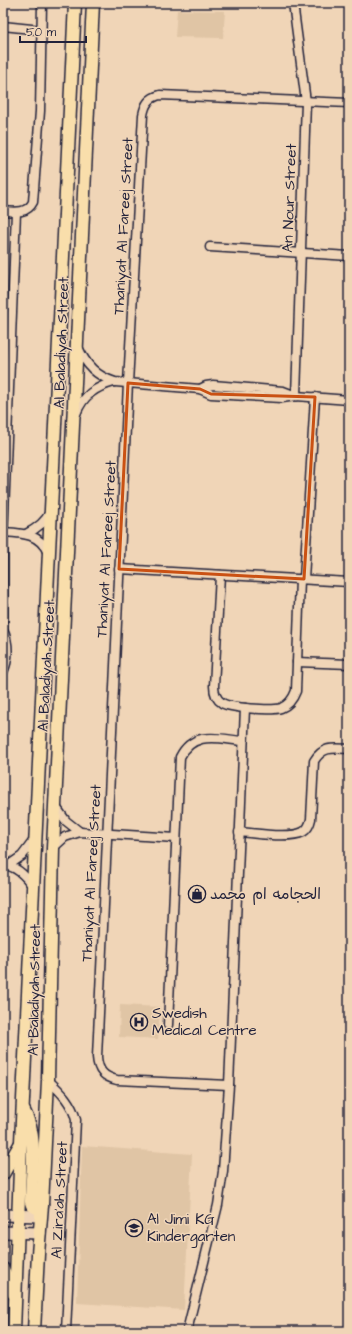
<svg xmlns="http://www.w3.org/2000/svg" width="352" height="1334" viewBox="0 0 352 1334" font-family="'Architects Daughter','Playpen Sans Arabic',sans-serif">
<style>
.built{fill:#e0c5a5}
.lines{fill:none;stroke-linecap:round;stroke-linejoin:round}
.street-casing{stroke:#22223b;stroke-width:11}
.secondary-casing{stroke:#22223b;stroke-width:14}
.primary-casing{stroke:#22223b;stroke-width:15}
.street{stroke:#f0d5b7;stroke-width:8}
.secondary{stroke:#f0d5b7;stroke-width:11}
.primary{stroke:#f9deab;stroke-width:12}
.marked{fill:none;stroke:#ca5113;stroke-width:3;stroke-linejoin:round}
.labels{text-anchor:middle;stroke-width:3;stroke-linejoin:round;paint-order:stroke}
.street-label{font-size:15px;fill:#22223b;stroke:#f0d5b7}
.poi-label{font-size:15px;fill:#22223b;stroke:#f0d5b7;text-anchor:start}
</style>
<rect width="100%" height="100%" fill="#f0d5b7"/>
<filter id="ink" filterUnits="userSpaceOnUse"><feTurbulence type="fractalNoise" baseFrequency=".025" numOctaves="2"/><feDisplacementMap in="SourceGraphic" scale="8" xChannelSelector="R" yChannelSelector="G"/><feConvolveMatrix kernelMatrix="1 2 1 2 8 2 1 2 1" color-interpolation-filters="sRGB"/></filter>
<g filter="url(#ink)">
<g class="built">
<polygon points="177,10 225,11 223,38 175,37"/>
<polygon points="120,1005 160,1007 158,1039 119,1037"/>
<polygon points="82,1146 192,1154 184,1310 77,1303"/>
</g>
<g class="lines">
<defs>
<g id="street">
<polyline points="293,3 306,102 296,396"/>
<polyline points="3,26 41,30"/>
<path d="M3 211C15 212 27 214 33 202L40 111 42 3"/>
<polyline points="210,247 349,256"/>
<path d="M78 347C86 365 96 376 115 382L200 389 211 394 282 398 296 396 349 400"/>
<polyline points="200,389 206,386 213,385 283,391 296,396"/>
<path d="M76 414C83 395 96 387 114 382"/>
<path d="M3 532C21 533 40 533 48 553"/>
<path d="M26 534C36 529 45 523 50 512"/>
<polyline points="119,569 349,582"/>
<path d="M220 575 214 686C214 693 216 699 222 703 230 708 272 711 281 708 289 705 293 699 296 691L300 579"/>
<polyline points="304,579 315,397"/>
<polyline points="297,662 349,664"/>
<path d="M3 672C9 660 9 642 3 630V539L16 212"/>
<polyline points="56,807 66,821 80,832"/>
<path d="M239 832C255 833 289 839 303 832 308 829 310 824 311 819L314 761C323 746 333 748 349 749"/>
<polyline points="53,848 65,837 80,832 176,838"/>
<path d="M3 865C16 866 26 876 33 887"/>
<polyline points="9,865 22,856 34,840"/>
<path d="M168 1025 180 757C194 730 218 739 243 741"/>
<path d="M48 1080C61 1092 72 1103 76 1120L66 1331"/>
<path d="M229 1085 117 1080C104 1077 98 1071 97 1057L128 383 143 115C145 104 149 98 160 95L349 103"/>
<polyline points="187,1331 218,1205 223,1171 229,1085 245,708"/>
</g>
<g id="secondary">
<polyline points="3,1215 41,1216"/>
<polyline points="3,1232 40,1233"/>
</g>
<g id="primary">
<path d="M24 1111C39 1139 31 1172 31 1202L32 1205 37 1208 42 1205"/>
<polyline points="3,1174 21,1143"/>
<polyline points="3,1269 13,1293"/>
<polyline points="14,1331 21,1142 75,3"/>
<polyline points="34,1331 38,1254 42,1205 48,1080 53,848 93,3"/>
</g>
</defs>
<use href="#street" class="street-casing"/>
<use href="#secondary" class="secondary-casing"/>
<use href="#primary" class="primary-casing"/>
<use href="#street" class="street"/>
<use href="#secondary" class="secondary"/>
<use href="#primary" class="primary"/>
</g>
</g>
<path class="marked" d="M128 383 200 389 211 394 315 397 304 579 119 569Z"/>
<defs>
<symbol id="shop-ring" viewBox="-11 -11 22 22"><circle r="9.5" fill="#f0d5b7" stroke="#22223b" stroke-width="1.5"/><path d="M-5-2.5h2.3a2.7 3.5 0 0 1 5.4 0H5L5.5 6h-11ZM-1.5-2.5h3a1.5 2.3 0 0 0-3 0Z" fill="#22223b"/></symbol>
<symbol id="hospital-ring" viewBox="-11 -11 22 22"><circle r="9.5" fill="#f0d5b7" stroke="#22223b" stroke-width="1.5"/><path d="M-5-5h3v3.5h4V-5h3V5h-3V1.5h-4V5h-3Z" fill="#22223b"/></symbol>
<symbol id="school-ring" viewBox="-11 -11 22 22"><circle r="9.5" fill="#f0d5b7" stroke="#22223b" stroke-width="1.5"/><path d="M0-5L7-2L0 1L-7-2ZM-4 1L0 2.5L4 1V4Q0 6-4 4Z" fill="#22223b"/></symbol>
</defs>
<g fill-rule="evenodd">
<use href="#shop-ring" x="187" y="884" width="20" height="20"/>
<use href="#hospital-ring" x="129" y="1012" width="20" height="20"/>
<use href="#school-ring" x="124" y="1218" width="20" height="20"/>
</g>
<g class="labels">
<g class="street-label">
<text transform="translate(289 198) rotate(-88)" y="5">An Nour Street</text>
<text transform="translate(123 226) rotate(-87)" y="5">Thaniyat Al Fareej Street</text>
<text transform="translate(61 343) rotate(-88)" y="5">Al Baladiyah Street</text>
<text transform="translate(106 549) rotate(-87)" y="5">Thaniyat Al Fareej Street</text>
<text transform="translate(46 666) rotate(-87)" y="5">Al Baladiyah Street</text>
<text transform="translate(91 873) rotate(-87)" y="5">Thaniyat Al Fareej Street</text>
<text transform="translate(34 990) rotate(-89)" y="5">Al Baladiyah Street</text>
<text transform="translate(59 1200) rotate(-87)" y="5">Al Zira'ah Street</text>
</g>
<g class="poi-label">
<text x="210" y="899">الحجامه ام محمد</text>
<text x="152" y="1018">Swedish<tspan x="152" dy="17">Medical Centre</tspan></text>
<text x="147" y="1224">Al Jimi KG<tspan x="147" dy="17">Kindergarten</tspan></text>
</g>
</g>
<rect width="352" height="1334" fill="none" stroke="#f0d5b7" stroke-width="16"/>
<rect x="8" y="8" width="336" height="1318" fill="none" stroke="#22223b" stroke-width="1.5" filter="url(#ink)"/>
<path d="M20 36v6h66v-6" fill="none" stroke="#22223b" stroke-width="2"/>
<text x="26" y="36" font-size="12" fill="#22223b" stroke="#f0d5b7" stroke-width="3" paint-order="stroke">50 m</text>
</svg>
